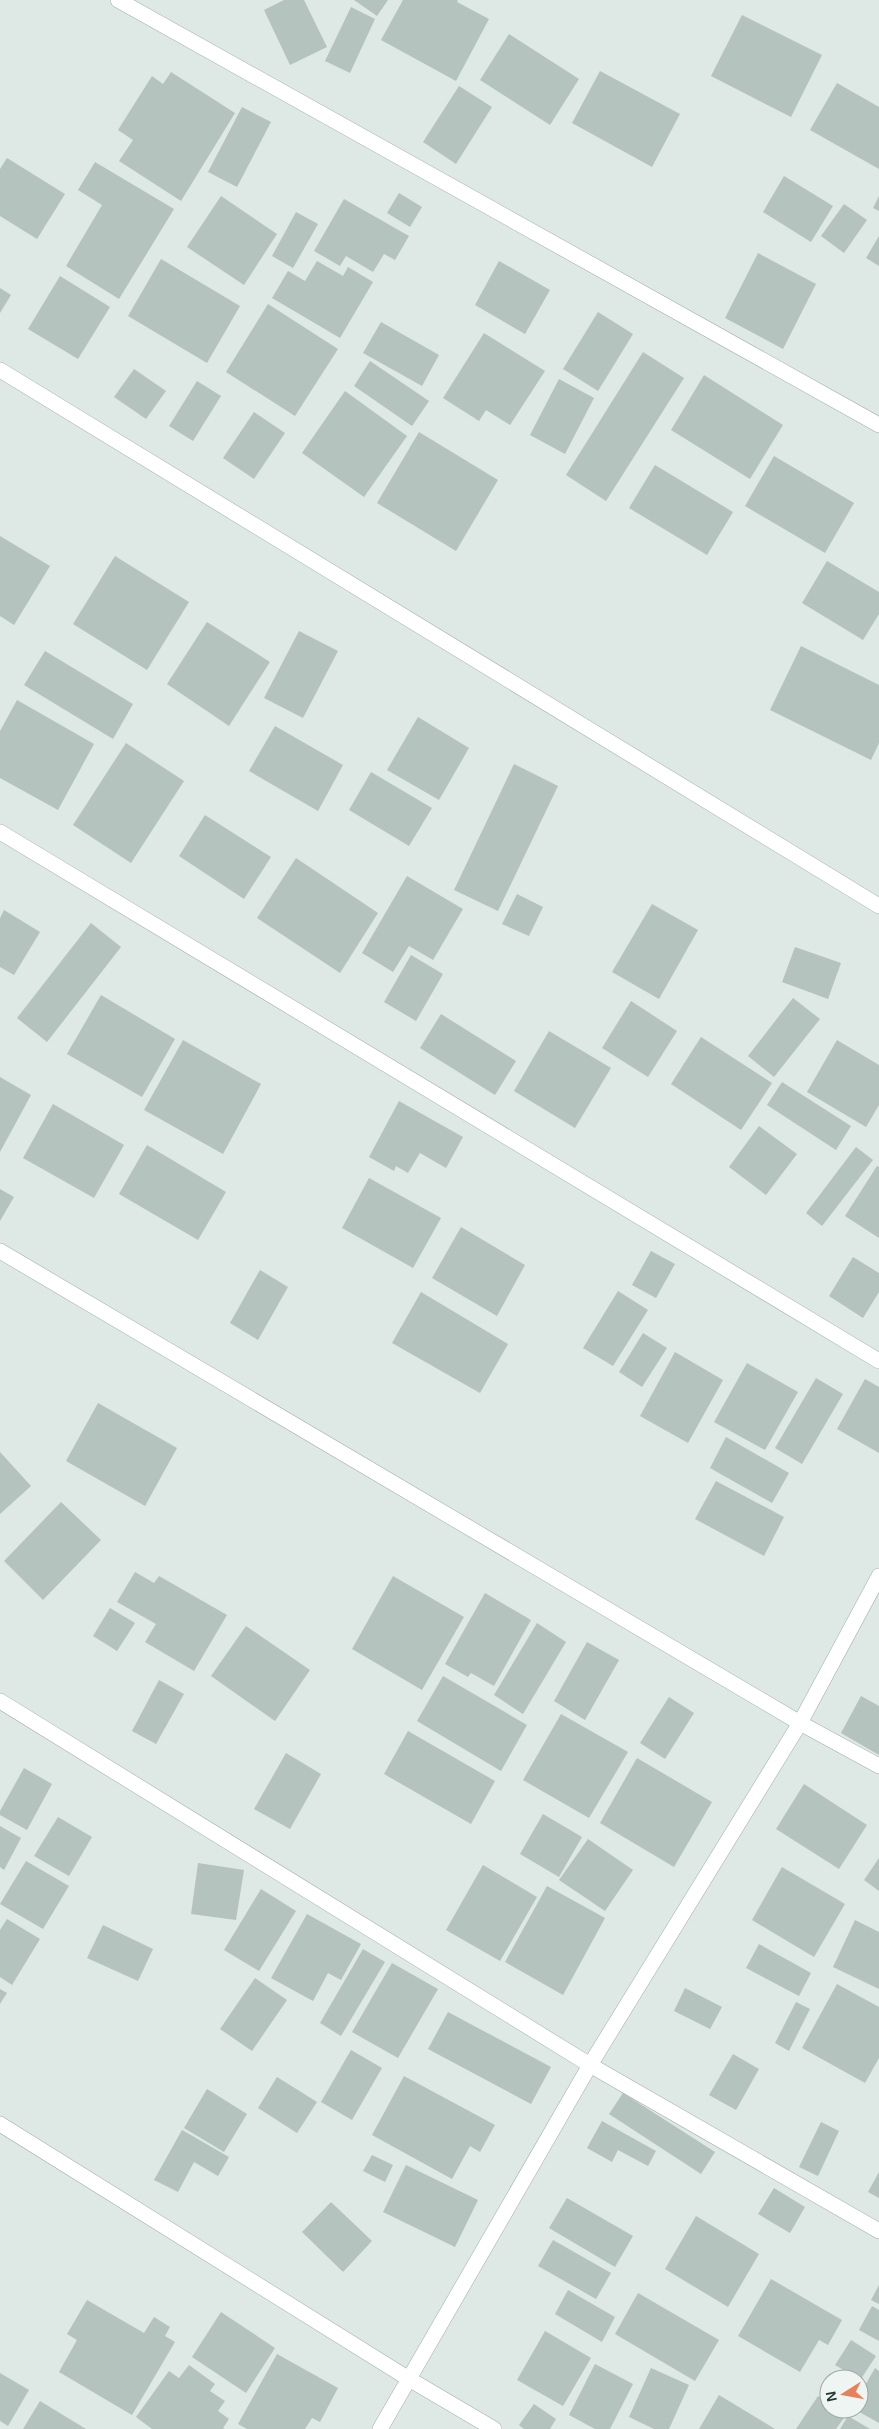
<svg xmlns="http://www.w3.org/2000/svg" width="879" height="2429" viewBox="0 0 879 2429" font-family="Helvetica,sans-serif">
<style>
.building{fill:#b4c3bd}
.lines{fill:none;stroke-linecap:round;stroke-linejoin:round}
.minor-casing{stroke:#a2afab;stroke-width:16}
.minor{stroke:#fff;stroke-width:15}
</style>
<rect width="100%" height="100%" fill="#dee8e4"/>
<g class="building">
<polygon points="284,0 304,0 327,47 290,65 264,10"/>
<polygon points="354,0 388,0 377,16"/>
<polygon points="403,0 458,0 457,2 489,19 456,81 381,40"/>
<polygon points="351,7 375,19 350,73 325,61"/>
<polygon points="742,15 822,55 791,117 711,76"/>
<polygon points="509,34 579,79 550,125 480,80"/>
<polygon points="600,71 680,114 652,167 572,123"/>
<polygon points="171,72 235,113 181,201 119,161 133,140 118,130 152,76 163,84"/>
<polygon points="837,83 879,107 879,169 810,130"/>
<polygon points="459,86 492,107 456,164 423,142"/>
<polygon points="242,107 271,122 237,187 208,172"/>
<polygon points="7,158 65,194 37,239 0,216 0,169"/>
<polygon points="95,162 174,209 119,299 66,266 102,205 78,190"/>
<polygon points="784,176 833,206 811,242 763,212"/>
<polygon points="399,193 422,207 410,227 387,213"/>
<polygon points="221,196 277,234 244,285 187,247"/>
<polygon points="879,196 879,211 873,208"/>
<polygon points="344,199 409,236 395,260 384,254 373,272 346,256 340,266 314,251"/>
<polygon points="844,204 867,220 844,253 821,236"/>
<polygon points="296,212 318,224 293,268 272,256"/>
<polygon points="879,236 879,266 866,258"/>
<polygon points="758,253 816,284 783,349 725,318"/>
<polygon points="161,259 240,306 207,363 128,316"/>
<polygon points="317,261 343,276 348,267 373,282 340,338 272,298 288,271 305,281"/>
<polygon points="499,261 550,290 525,334 475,305"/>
<polygon points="60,276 110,307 78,359 28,329"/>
<polygon points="0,288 11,295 0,313"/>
<polygon points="268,304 338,349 295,416 226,372"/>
<polygon points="598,312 633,334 598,391 563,369"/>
<polygon points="381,322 439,355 422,386 363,353"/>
<polygon points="484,333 545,371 510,425 486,410 479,421 443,398"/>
<polygon points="643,352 684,378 606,501 566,475"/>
<polygon points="370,361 429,401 412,426 354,386"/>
<polygon points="134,369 166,391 146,419 114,397"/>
<polygon points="704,375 783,425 750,479 671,430"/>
<polygon points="559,379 594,398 565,454 530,435"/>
<polygon points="197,381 221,396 193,441 169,426"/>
<polygon points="345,391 407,436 364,497 302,453"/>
<polygon points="254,412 285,433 254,479 223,458"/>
<polygon points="419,432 498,480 456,551 377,503"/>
<polygon points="774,456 854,503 825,553 745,506"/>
<polygon points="655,465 733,512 707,555 629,508"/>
<polygon points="0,536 50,566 14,625 0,616"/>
<polygon points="115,556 189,602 147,670 73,624"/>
<polygon points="827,561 879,592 879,614 863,640 802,603"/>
<polygon points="207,622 270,662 229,726 167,684"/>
<polygon points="299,631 338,651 303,718 264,698"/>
<polygon points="801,646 879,685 879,743 871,760 770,710"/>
<polygon points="45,651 133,704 113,739 24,685"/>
<polygon points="17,700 94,744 58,810 0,778 0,731"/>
<polygon points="418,717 469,748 439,800 387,770"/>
<polygon points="275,726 343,765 318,811 249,771"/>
<polygon points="126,743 184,781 131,863 73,825"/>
<polygon points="514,764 558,786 498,911 454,890"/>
<polygon points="371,772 432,808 409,846 349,810"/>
<polygon points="205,815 271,857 244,899 179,856"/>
<polygon points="296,858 378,913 340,973 257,918"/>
<polygon points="407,876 463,909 433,960 409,946 393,972 362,953"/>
<polygon points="517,894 543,907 529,936 502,924"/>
<polygon points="652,904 698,930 659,999 612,972"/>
<polygon points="4,910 40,932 14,975 0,967 0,918"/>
<polygon points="91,923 121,947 47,1042 17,1018"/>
<polygon points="795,947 841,963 828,999 782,982"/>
<polygon points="411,955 443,974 416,1021 384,1002"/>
<polygon points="101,995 175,1039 142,1097 67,1054"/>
<polygon points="793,998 820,1019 774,1077 748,1056"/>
<polygon points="631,1001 677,1031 648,1077 602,1048"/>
<polygon points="441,1014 516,1061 495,1095 420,1048"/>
<polygon points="549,1031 611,1068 575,1128 514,1091"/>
<polygon points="701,1037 772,1083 741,1130 671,1084"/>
<polygon points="183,1040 261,1084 223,1154 144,1110"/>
<polygon points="837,1040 879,1065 879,1105 866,1127 807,1092"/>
<polygon points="0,1077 31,1095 0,1152"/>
<polygon points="782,1082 851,1126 836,1150 767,1105"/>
<polygon points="399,1101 463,1137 446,1168 420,1153 408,1173 396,1166 394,1171 369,1157"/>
<polygon points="53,1104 124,1145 94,1198 23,1158"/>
<polygon points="759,1126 797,1154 766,1195 729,1167"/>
<polygon points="147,1145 226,1192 198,1240 119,1194"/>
<polygon points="856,1147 873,1160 822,1226 806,1213"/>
<polygon points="877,1166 879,1167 879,1238 845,1216"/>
<polygon points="369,1178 441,1218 413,1268 342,1228"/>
<polygon points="0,1189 14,1197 0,1221"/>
<polygon points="461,1227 525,1265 497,1316 432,1278"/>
<polygon points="651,1251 675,1264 656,1298 632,1285"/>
<polygon points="853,1257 879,1273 879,1292 863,1318 829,1296"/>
<polygon points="260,1270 288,1287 258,1340 230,1323"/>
<polygon points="618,1291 648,1310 613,1366 583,1348"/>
<polygon points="421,1292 508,1344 480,1393 392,1343"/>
<polygon points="643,1333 667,1348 642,1387 619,1372"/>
<polygon points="675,1352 723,1380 688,1443 640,1416"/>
<polygon points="747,1363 798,1392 765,1450 714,1422"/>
<polygon points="816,1378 843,1394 802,1464 775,1448"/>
<polygon points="865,1379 879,1387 879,1453 837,1429"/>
<polygon points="98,1403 177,1448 145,1506 66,1461"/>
<polygon points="726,1437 789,1473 772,1503 710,1468"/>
<polygon points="0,1452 31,1486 0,1514"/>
<polygon points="716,1481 784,1517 764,1556 695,1519"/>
<polygon points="61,1502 101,1540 43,1600 4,1561"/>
<polygon points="135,1572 154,1583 159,1576 227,1615 194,1671 145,1642 156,1624 117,1602"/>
<polygon points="393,1576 464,1617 422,1690 352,1649"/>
<polygon points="485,1593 531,1620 494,1686 471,1673 468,1677 445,1664"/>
<polygon points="110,1608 135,1623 117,1651 93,1636"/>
<polygon points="537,1623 566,1642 523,1714 494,1695"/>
<polygon points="246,1626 310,1670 275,1721 211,1676"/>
<polygon points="587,1642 619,1660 585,1720 554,1701"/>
<polygon points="443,1676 527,1725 501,1771 417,1721"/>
<polygon points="159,1680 184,1694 156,1744 132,1731"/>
<polygon points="861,1696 879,1706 879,1755 841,1733"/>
<polygon points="669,1697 694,1713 665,1759 640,1743"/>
<polygon points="561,1714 628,1752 589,1818 523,1780"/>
<polygon points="408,1731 495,1781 471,1824 384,1774"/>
<polygon points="286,1753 321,1774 290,1829 254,1809"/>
<polygon points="637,1758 712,1802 674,1867 600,1823"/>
<polygon points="24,1768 52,1784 27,1830 0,1815 0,1811"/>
<polygon points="804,1784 867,1825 839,1869 776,1829"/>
<polygon points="543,1814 582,1837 559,1877 520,1854"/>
<polygon points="58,1817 92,1837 69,1876 34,1856"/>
<polygon points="0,1826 21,1838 4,1870 0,1867"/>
<polygon points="588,1839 633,1870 605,1911 559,1880"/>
<polygon points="879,1858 879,1891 864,1880"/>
<polygon points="26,1861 69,1886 43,1929 0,1904"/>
<polygon points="198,1863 244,1870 236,1920 191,1914"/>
<polygon points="483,1865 537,1897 500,1961 446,1930"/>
<polygon points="782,1867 845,1904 814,1957 752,1920"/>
<polygon points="547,1886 605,1918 563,1995 505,1962"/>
<polygon points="261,1889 296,1911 259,1971 224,1950"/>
<polygon points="307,1914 361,1944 341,1980 328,1973 313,2001 271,1978"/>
<polygon points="7,1919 40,1939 12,1985 0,1977 0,1930"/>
<polygon points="855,1920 879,1932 879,1989 833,1967"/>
<polygon points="103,1925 153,1949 138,1981 87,1958"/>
<polygon points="759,1944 811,1973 799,1996 746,1968"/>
<polygon points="363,1949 385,1962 341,2036 320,2023"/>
<polygon points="392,1963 438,1989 398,2058 352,2032"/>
<polygon points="255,1978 287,2000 252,2051 220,2029"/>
<polygon points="837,1984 879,2007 879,2058 865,2083 802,2048"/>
<polygon points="685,1988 722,2007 710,2029 674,2011"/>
<polygon points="0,1989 7,1993 0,2004"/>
<polygon points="796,2002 810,2009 789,2051 775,2043"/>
<polygon points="448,2012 551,2067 531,2104 428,2049"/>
<polygon points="351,2050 382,2068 352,2120 321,2102"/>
<polygon points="733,2054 759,2069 736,2110 709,2095"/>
<polygon points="404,2076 495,2125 480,2152 470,2146 452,2179 372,2135"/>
<polygon points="277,2077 317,2102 297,2133 258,2108"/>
<polygon points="207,2089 247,2114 224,2152 184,2128"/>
<polygon points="623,2093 715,2152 701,2174 609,2114"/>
<polygon points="602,2121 656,2151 648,2166 618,2150 612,2162 587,2148"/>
<polygon points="821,2122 839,2131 818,2176 799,2167"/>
<polygon points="182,2130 229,2157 218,2176 194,2162 178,2192 154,2180"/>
<polygon points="372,2155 393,2165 385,2182 363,2171"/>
<polygon points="406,2165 478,2200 455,2247 383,2212"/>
<polygon points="879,2172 879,2198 868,2192"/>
<polygon points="774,2188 805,2207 790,2233 758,2214"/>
<polygon points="567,2198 633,2236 615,2267 549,2228"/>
<polygon points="331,2202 372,2241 343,2272 302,2232"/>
<polygon points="696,2216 759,2254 728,2307 665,2269"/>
<polygon points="553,2240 611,2273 596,2299 538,2266"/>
<polygon points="771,2279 842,2320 828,2345 819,2340 800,2372 738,2336"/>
<polygon points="879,2285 879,2304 871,2300"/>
<polygon points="568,2290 615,2317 602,2342 555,2314"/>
<polygon points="638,2293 719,2340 695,2381 615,2334"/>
<polygon points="87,2300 144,2333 154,2317 170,2327 165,2336 175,2342 132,2415 59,2372 77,2340 67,2334"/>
<polygon points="872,2306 879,2310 879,2341 859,2330"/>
<polygon points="221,2312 275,2348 246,2393 192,2357"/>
<polygon points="545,2331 591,2358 563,2406 517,2380"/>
<polygon points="851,2340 876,2356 859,2382 859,2379 835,2365"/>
<polygon points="277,2354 338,2388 320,2422 312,2418 305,2429 247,2429 238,2424"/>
<polygon points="595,2364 633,2384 610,2429 595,2429 569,2415"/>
<polygon points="189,2365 215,2384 210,2391 225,2401 218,2411 229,2419 223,2428 225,2429 152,2429 136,2417 169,2371 179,2378"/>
<polygon points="651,2368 689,2385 669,2429 654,2429 629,2417"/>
<polygon points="875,2368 879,2371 879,2423 854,2409 859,2409 859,2396"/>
<polygon points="0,2373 29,2390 8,2426 0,2421"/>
<polygon points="719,2395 775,2429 699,2429"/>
<polygon points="818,2396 829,2404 829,2409 837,2409 846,2415 836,2429 796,2429"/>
<polygon points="40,2401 86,2429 23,2429"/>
<polygon points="534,2404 556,2419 550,2429 524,2429 519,2425"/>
<polygon points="848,2416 870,2429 840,2429"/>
</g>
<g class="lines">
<defs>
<g id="minor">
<polyline points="118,0 879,425"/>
<polyline points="0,370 879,906"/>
<polyline points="0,832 879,1361"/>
<polyline points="0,1251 800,1723 879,1766"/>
<polyline points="0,1701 590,2065 879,2231"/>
<polyline points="0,2124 409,2379 494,2429"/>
<polyline points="380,2429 590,2065 800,1723 879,1576"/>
</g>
</defs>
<use href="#minor" class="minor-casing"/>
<use href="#minor" class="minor"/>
</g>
<g transform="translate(844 2394) rotate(259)"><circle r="24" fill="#eef5f2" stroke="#9ca9a5"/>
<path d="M0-4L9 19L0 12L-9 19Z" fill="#e8805c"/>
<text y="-8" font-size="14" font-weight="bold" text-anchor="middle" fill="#213731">N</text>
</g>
</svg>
